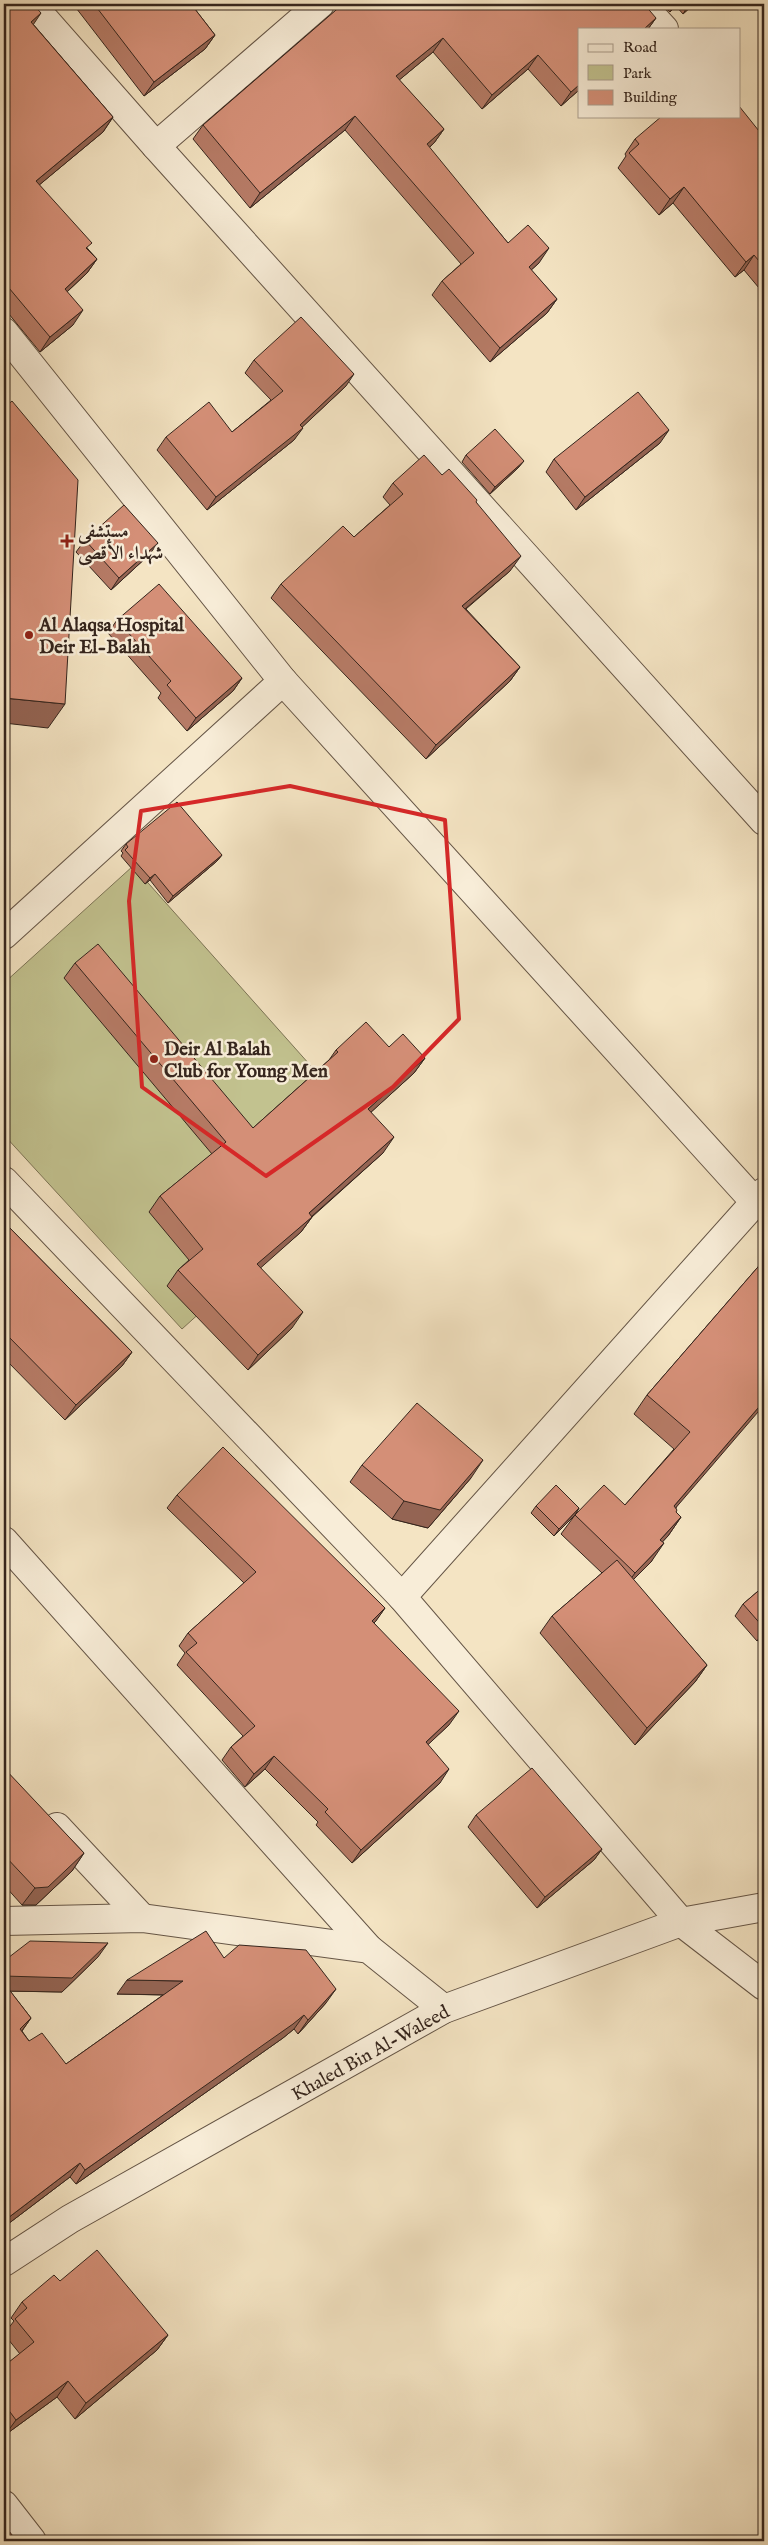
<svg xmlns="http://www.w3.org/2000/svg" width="768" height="2545" viewBox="0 0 768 2545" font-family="'IM FELL English',Amiri,serif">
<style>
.green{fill:#c2c28f;stroke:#7c7456}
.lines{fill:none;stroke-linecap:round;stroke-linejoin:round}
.minor-casing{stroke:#655546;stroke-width:30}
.minor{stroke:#f8edd8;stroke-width:28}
.wall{fill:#b67b66;stroke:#35251d}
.shaded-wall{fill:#946453;stroke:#35251d}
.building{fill:#d48f77;stroke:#35251d}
.marked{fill:none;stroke:#d62828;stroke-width:4;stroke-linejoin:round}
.poi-dot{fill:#8f2418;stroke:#f8edd8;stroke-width:2}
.labels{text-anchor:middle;stroke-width:5;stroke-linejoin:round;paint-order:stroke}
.poi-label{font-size:19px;font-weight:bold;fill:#35251d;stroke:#f8edd8;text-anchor:start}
.street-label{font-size:19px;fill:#35251d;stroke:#f8edd8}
</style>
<rect width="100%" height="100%" fill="#f4e4c3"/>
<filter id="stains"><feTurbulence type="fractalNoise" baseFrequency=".004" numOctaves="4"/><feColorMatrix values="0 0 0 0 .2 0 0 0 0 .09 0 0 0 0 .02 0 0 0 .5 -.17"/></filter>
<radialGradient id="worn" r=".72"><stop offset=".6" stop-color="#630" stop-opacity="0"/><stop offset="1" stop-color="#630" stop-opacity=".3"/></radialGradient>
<polygon class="green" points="133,866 383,1147 182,1329 4,1135 4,983"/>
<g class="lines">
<defs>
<g id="minor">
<polyline points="31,4 156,146 764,821"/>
<polyline points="641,4 664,29"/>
<polyline points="156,146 320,4"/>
<polyline points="4,332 283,681 755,1202"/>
<polyline points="4,935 283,681"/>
<polyline points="4,1181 402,1597 681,1922 764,1986"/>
<polyline points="4,1541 369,1949"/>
<polyline points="402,1597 764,1192"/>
<polyline points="57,1827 142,1918"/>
<polyline points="4,1921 142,1918 369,1949 444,2009"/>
<polyline points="4,2262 70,2219 444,2009 681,1922 764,1907"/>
<polyline points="4,2505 32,2541"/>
</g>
</defs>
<use href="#minor" class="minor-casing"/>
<use href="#minor" class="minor"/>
</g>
<g class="wall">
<polygon points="4,4 33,24 113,117 103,132 39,185 88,249 97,259 87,273 67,292 73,325 40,352 4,308"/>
<polygon points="51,4 59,4 55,8"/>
<polygon points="73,4 191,4 215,35 205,49 144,96"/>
<polygon points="343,4 656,18 648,29 579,29 579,90 561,106 528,69 482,109 433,52 399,80 444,129 434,143 429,148 508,243 539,263 531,270 557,299 547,313 490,362 432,295 442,281 461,264 345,130 250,208 193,139 203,125"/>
<polygon points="661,4 694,4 683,14 676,6 670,12"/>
<polygon points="763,136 764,137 764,294 744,270 735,277 673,203 659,215 618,168 626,156 625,154 635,139"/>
<polygon points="254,360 346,386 302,427 294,440 207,510 157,450 166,437 232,432 271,400 245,373"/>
<polygon points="660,443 576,510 546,472 554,459"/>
<polygon points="466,455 519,467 490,494 462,462"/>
<polygon points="442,475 476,502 510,571 466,609 520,667 510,681 426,759 271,598 281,584 354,537 390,505 383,497 393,483"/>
<polygon points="85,540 149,555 111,590 76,552"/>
<polygon points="117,620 242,678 233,691 187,731 158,698 161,693 108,633"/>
<polygon points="126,844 222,855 217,861 168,903 150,880 145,884 121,856 123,853 121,851"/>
<polygon points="75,963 253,1128 329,1060 336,1050 389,1047 425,1058 414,1073 371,1112 383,1153 312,1217 301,1232 260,1267 292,1328 248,1370 167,1286 178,1270 189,1260 149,1212 160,1196 212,1154 64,978"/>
<polygon points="4,1222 132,1352 122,1366 65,1420 4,1358"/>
<polygon points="764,1260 676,1508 676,1512 681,1517 668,1536 662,1542 651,1562 633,1580 707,1665 695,1682 635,1745 540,1633 552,1616 602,1573 561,1534 575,1515 625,1505 674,1449 634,1414 647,1395"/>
<polygon points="362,1465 471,1478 428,1528 392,1519 350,1482"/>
<polygon points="177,1495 385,1608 374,1623 449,1725 428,1744 440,1783 352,1863 316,1825 318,1822 265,1769 245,1787 222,1760 231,1747 243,1736 177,1665 185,1653 179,1646 188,1633 244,1583 167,1508"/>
<polygon points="536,1506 579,1508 575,1515 554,1536 531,1513"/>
<polygon points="764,1586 764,1635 757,1641 735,1616 743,1604"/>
<polygon points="4,1769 84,1853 72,1871 36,1905 22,1905 4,1885"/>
<polygon points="476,1815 602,1849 594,1860 537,1908 468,1827"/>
<polygon points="98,1957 62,1992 10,1991 31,2018 22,2031 29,2041 66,2064 163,1995 117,1994 224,1958 326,2003 298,2034 294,2029 283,2038 76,2184 70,2177 4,2227 4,1961"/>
<polygon points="60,2281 168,2335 157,2350 75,2419 57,2397 5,2435 4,2434 4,2366 20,2354 4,2334 14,2321 11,2318 22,2302"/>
</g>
<g class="shaded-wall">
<polygon points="675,4 678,4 670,12"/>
<polygon points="689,4 694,4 683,14"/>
<polygon points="41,13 31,28 31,22"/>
<polygon points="656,18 648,29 644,29"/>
<polygon points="215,35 205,49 144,96 154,82"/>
<polygon points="443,38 433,52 386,91 396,76"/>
<polygon points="538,55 528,69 482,109 492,95"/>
<polygon points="579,85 579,90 561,106 571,92"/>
<polygon points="355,116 345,130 250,208 260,193"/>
<polygon points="113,117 103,132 26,196 36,181"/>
<polygon points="444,129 434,143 416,159 427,144"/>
<polygon points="684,187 673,203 659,215 670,199"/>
<polygon points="549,248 539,263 519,281 529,267"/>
<polygon points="754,255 744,270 735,277 746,262"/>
<polygon points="97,259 87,273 55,303 65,289"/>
<polygon points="557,299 547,313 490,362 500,348"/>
<polygon points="83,310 73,325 40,352 50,337"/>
<polygon points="354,374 346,386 296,433 303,428 294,440 207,510 216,497 300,425"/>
<polygon points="669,430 660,443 576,510 585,497"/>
<polygon points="524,461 519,467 490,494 495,487"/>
<polygon points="158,543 149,555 111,590 119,578"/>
<polygon points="521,556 510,571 452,620 462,606"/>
<polygon points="520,667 510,681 426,759 436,745"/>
<polygon points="242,678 233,691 187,731 196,718"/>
<polygon points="4,698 65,704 48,728 4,723"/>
<polygon points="222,855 217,861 168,903 173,896"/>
<polygon points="155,874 150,880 145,884 150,878"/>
<polygon points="425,1058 414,1073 357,1125 368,1109"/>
<polygon points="394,1137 383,1153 302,1225 312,1217 301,1232 247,1280 257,1264 309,1213"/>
<polygon points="303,1312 292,1328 248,1370 258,1355"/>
<polygon points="132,1352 122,1366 65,1420 76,1405"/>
<polygon points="764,1401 764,1405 661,1525 674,1506"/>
<polygon points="483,1460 471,1478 428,1528 392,1519 404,1501"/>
<polygon points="579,1508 575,1515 554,1536 559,1529"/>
<polygon points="681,1517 668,1536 647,1559 660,1540"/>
<polygon points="664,1543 651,1562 621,1592 635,1573"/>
<polygon points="385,1608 376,1621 363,1634 372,1621"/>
<polygon points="764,1631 764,1635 757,1641"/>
<polygon points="707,1665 695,1682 635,1745 647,1728"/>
<polygon points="459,1711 449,1725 417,1755 426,1742"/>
<polygon points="274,1756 265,1769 245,1787 254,1774"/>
<polygon points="449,1769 440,1783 352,1863 361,1850"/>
<polygon points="602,1849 594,1860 537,1908 545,1897"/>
<polygon points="84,1853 72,1871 36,1905 22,1905 35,1888"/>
<polygon points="108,1943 98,1957 62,1992 4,1991 4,1976"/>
<polygon points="127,1980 183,1981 173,1995 117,1994"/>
<polygon points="336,1989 326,2003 298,2034 308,2020"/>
<polygon points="304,2015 294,2029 283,2038 76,2184 85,2170"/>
<polygon points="31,2018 21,2032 20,2029"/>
<polygon points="80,2163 70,2177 4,2227 4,2221"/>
<polygon points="168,2335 157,2350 75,2419 86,2403"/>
<polygon points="68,2381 57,2397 5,2435 16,2420"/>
</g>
<g class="building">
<polygon points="4,4 33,4 41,13 31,22 113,117 36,181 92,243 86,248 97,259 65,289 83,310 50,337 4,282"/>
<polygon points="94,4 191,4 215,35 154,82"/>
<polygon points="343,4 644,4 656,18 644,29 579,29 579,85 571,92 538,55 492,95 443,38 396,76 444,129 427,144 508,243 528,225 549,248 529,267 557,299 500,348 442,281 474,253 355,116 260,193 203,125"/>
<polygon points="739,106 763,136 764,137 764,267 754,255 746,262 684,187 670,199 629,153 639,144 635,139 662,116 739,116"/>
<polygon points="301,317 354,374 300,425 303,428 216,497 166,437 209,402 232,432 283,391 254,360"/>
<polygon points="638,392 669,430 585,497 554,459"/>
<polygon points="12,401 78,480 65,704 4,698 4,408"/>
<polygon points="495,429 524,461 495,487 466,455"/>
<polygon points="424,455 442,475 449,469 477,500 476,502 521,556 462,606 520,667 436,745 281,584 343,526 354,537 403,494 393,483"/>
<polygon points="124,505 158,543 119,578 85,540"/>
<polygon points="159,584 242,678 196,718 167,685 171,681 117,620"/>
<polygon points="177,802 222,855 173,896 155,874 150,878 125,850 128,847 126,844"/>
<polygon points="98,944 253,1128 338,1052 336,1050 366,1022 389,1047 403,1034 425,1058 368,1109 394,1137 309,1213 312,1217 257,1264 303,1312 258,1355 178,1270 203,1249 160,1196 226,1142 75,963"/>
<polygon points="4,1203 8,1207 4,1211"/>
<polygon points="4,1222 132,1352 76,1405 4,1332"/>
<polygon points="764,1260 764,1401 674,1506 677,1510 676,1512 681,1517 660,1540 664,1543 635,1573 575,1515 604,1485 625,1505 690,1432 647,1395"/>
<polygon points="417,1403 483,1460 440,1510 404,1501 362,1465"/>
<polygon points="223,1447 385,1608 372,1621 459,1711 426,1742 449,1769 361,1850 325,1812 328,1809 274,1756 254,1774 231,1747 255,1726 186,1652 197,1643 188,1633 256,1572 177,1495"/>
<polygon points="556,1485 579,1508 559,1529 536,1506"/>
<polygon points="617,1560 707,1665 647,1728 552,1616"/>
<polygon points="764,1586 764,1628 743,1604"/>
<polygon points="4,1768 84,1853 48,1887 35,1888 4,1855"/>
<polygon points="532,1768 602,1849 545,1897 476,1815"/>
<polygon points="206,1931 224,1958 239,1945 306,1950 336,1989 308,2020 304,2015 293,2024 85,2170 80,2163 4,2221 4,1983 31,2018 20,2029 29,2041 42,2033 66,2064 183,1981 127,1980"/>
<polygon points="30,1941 108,1943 72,1978 4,1976 4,1961"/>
<polygon points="97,2250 168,2335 86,2403 68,2381 16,2420 4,2404 4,2366 34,2342 15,2319 27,2308 22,2302 54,2275 60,2281"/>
<polygon points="4,2525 17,2541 4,2541"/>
</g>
<path class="marked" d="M290 786 445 820 459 1019 393 1087 266 1176 142 1087 129 901 141 811Z"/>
<g class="poi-dot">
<path d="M64.5 533.5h5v5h5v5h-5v5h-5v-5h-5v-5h5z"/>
<circle cx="29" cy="635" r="5"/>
<circle cx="154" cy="1059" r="5"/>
</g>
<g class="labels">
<g class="poi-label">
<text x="78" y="537">مستشفى<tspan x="78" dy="22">شهداء الأقصى</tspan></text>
<text x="39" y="631">Al Alaqsa Hospital<tspan x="39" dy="22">Deir El-Balah</tspan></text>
<text x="164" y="1055">Deir Al Balah<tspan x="164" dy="22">Club for Young Men</tspan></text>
</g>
<g class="street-label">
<text transform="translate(370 2052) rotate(-29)" y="7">Khaled Bin Al-Waleed</text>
</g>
</g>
<rect width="768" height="2545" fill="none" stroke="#f4e4c3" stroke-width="20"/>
<rect x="5" y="5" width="758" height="2535" fill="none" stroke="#35251d" stroke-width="2.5"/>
<rect x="10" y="10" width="748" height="2525" fill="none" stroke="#35251d"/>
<rect x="578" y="28" width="162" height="90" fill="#f8edd8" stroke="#aa9d8d"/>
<rect x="588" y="44" width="25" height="8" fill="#f8edd8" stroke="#aa9d8d"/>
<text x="623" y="52" font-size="15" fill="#35251d">Road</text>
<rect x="588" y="65" width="25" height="15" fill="#c2c28f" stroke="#aa9d8d"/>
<text x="623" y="78" font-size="15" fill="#35251d">Park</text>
<rect x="588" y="90" width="25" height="15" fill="#d48f77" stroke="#aa9d8d"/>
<text x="623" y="102" font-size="15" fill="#35251d">Building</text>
<rect width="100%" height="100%" filter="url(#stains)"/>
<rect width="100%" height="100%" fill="url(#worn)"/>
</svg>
